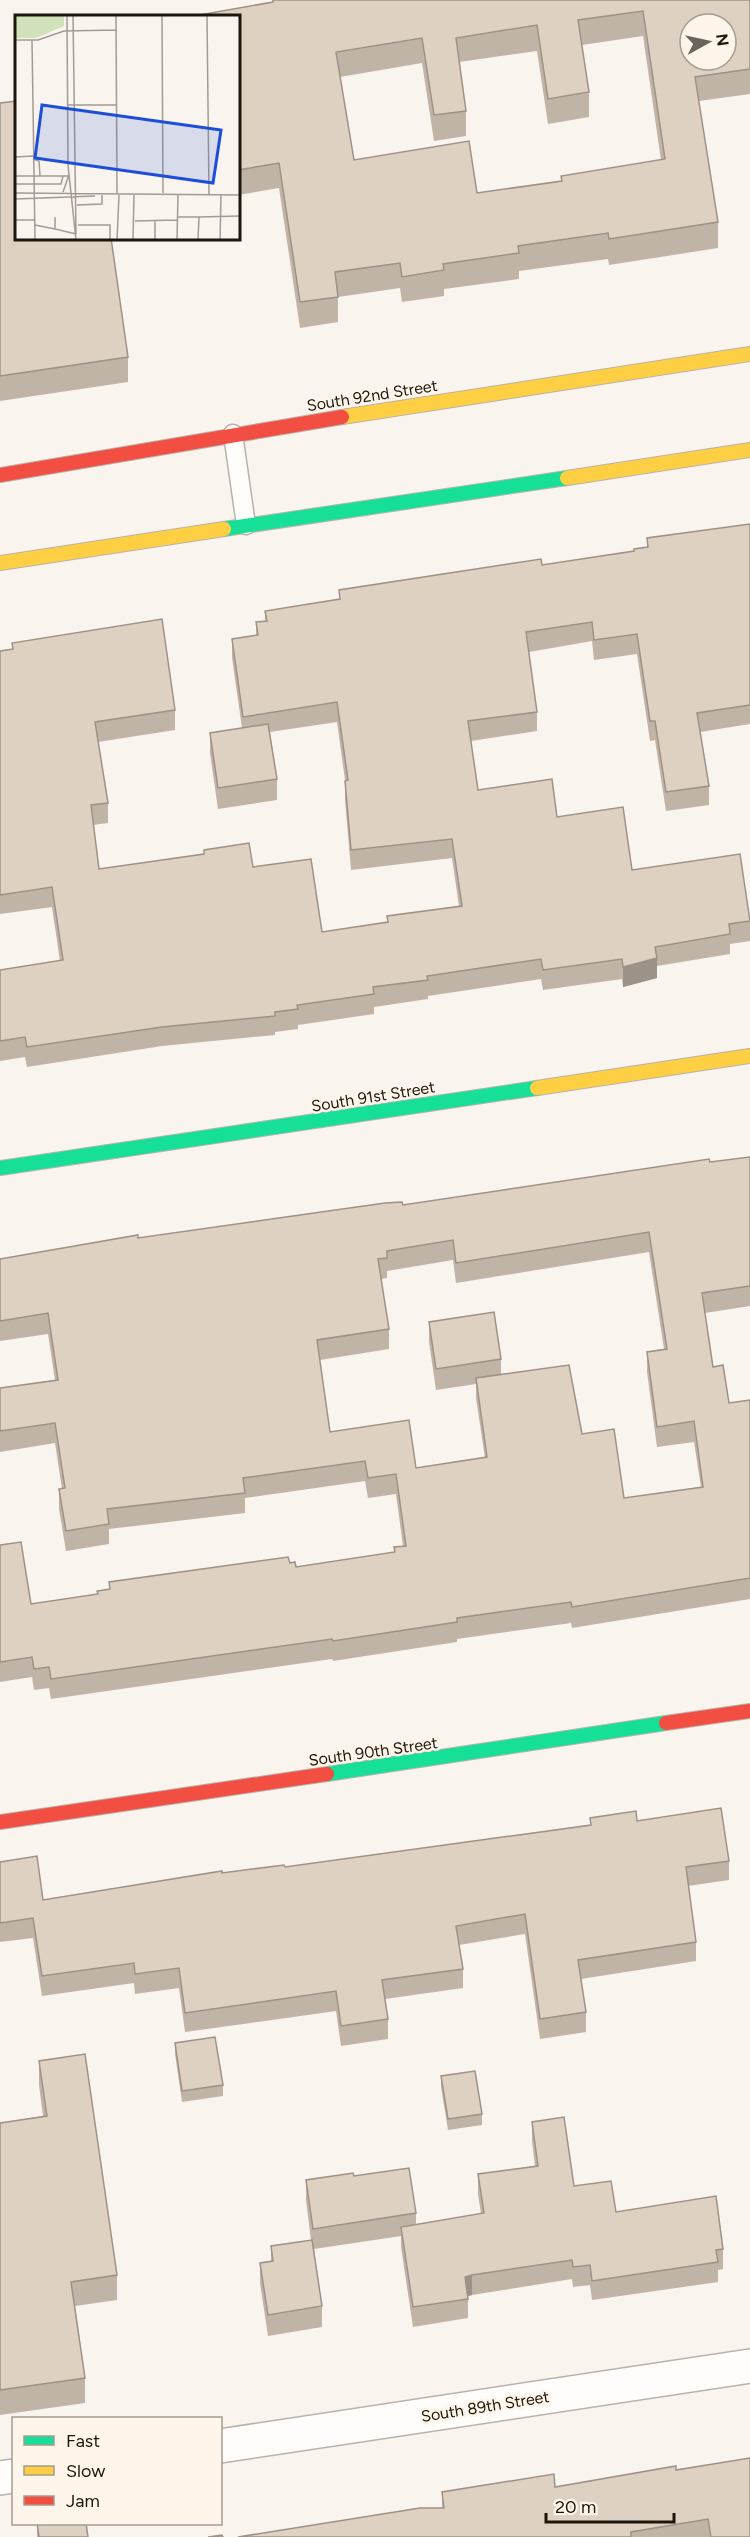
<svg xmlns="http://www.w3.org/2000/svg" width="750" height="2537" viewBox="0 0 750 2537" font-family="Figtree,sans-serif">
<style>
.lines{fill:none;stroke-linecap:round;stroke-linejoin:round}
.lane-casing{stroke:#b9b2ab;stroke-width:21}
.street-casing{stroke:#b9b2ab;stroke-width:36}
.fast-casing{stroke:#b9b2ab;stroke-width:16}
.slow-casing{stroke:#b9b2ab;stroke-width:16}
.jam-casing{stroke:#b9b2ab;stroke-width:16}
.lane{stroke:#fefdfc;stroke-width:18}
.street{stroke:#fefdfc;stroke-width:33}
.fast{stroke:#16e098;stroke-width:14}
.slow{stroke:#ffcf43;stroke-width:14}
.jam{stroke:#f24e42;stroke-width:14}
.wall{fill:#c0b4a6;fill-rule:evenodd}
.shaded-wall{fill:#9c9287}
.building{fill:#dfd1c1;stroke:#9c9287;stroke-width:1.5;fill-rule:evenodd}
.labels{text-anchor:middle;stroke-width:5;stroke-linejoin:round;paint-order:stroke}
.street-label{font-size:16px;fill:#1d160c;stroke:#fef5ea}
.inset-road{fill:none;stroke:#a29b94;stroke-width:1.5}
.view{fill:#1d4ed8;fill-opacity:0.15;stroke:#1d4ed8;stroke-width:3}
.inset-edge{fill:none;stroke:#1d160c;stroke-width:3}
</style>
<rect width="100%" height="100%" fill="#faf4ee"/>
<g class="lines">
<defs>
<polyline id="lane" points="233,434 246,525"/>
<g id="street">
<polyline points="220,2446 750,2366"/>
<polyline points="0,2478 14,2476"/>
</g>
<g id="fast">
<polyline points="224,529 567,478"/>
<polyline points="0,1168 537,1088"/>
<polyline points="327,1774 666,1723"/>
</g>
<g id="slow">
<polyline points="342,417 750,354"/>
<polyline points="567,478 750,450"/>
<polyline points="0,563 224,529"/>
<polyline points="537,1088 750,1056"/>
</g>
<g id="jam">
<polyline points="0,475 342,417"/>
<polyline points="666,1723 750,1711"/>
<polyline points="0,1822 327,1774"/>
</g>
</defs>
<use href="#lane" class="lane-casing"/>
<use href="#street" class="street-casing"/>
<use href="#fast" class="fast-casing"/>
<use href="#slow" class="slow-casing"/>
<use href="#jam" class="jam-casing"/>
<use href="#lane" class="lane"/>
<use href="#street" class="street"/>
<use href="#fast" class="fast"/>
<use href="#slow" class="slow"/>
<use href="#jam" class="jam"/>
</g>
<g class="wall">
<path d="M750 0V94L699 101 718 222V248L609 265 608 259 519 271V279L444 289V296L402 302 400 288 338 297V322L300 328 279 188 238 195V16ZM643 36 661 160 561 176V181L477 193 354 160 340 77 422 63 434 141 466 136V111L459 62 537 51 548 124 589 117V92L582 45Z"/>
<polygon points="0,103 128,357 128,382 0,401"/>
<polygon points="750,524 750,724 700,732 709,786 709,805 666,811 655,740 650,741 637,654 594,660 592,641 529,652 537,712 537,731 471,741 478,790 557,817 632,870 750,921 750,941 730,944 730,954 657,966 657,978 623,987 622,979 543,990 541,979 428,996 428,999 374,1007 374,1014 298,1025 298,1029 275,1032 275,1035 162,1046 27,1067 25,1057 0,1061 0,970 60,961 52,907 0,914 0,651 12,649 12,643 175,710 175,730 98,742 108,803 108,823 93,825 99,869 204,854 204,850 253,867 322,932 387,922 387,916 459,906 452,858 351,870 345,800 345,780 337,722 270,732 277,779 277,800 218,809 210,753 210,733 242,728 232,658 232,639 256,635 256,622 265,621 265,611 339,599 339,590 542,565 634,551 647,547 647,538"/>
<path d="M750 1157V1306L705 1313 713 1367 729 1403 750 1400V1599L572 1628 571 1623 457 1639V1642L333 1661 332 1659 51 1699 49 1688 34 1690 32 1677 0 1682V1545L31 1604 97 1594V1591L109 1589V1582L290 1563 296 1567 394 1552V1547L403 1546 396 1494 368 1498 365 1481 245 1498V1513L109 1529V1544L66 1551 59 1509V1489H62L55 1443 0 1452V1388L55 1380 48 1334 0 1341V1259L138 1238 403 1205ZM649 1252 664 1349 647 1352V1372L657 1447 694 1442 701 1487 624 1498 582 1434 501 1375V1359L429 1322V1342L436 1390 476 1384V1398L485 1458 416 1468 330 1432 320 1360 389 1349V1329L381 1279 387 1278V1271L453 1260 456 1283Z"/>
<polygon points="590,1818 637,1821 729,1861 729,1880 688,1886 696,1942 696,1961 581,1979 586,2012 586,2032 540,2039 525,1934 459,1945 463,1969 463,1988 385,1999 388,2019 388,2039 341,2046 336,2011 185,2032 179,1988 135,1994 134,1983 42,1996 33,1938 0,1942 0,1862 43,1900 222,1873 285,1867 590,1825"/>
<polygon points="175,2043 223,2085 223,2096 182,2102 175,2054"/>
<polygon points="39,2061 117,2275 117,2300 75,2306 85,2378 85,2403 0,2415 0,2123 43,2116 39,2085"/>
<polygon points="441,2076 482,2114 482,2125 448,2130 441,2087"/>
<polygon points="532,2122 574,2186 616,2212 723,2249 723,2269 718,2270 718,2282 592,2300 590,2285 573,2287 572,2279 472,2295 468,2296 468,2318 413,2327 401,2247 401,2236 314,2249 322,2306 322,2327 268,2336 260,2283 260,2263 271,2261 271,2246 311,2240 306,2200 306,2180 354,2176 416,2213 416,2224 481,2214 478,2194 478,2174 535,2166 532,2141"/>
<polygon points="676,2470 750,2537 238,2537 442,2508 442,2492 555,2487"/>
<polygon points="37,2523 86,2523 88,2537 37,2537"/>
</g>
<g class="shaded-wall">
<polygon points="657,958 657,978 623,987 623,967"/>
<polygon points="472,2275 472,2295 465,2297 465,2277"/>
</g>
<g class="building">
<path d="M273 0H750V69L695 77 718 222 609 239 608 233 518 246 519 253 443 264 444 270 402 277 400 263 335 272 338 297 300 302 279 163 238 170V16H194L273 2ZM643 11 665 159 561 176 562 181 477 193 469 141 354 160 336 52 422 38 434 115 466 111 456 38 537 25 548 99 589 92 578 20ZM690 24H726V60H690Z"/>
<polygon points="16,101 16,238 111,238 128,357 0,376 0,103"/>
<polygon points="750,524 750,705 697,713 709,786 666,792 655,721 650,721 637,634 594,640 592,622 526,632 537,712 468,721 478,790 552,779 557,817 623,807 632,870 740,854 750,921 729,924 730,934 655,947 657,958 623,967 622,959 543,970 541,959 427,976 428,980 373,987 374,994 297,1005 298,1009 275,1012 275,1016 162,1027 27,1047 25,1037 0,1041 0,970 63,960 52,887 0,895 0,651 13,649 12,643 162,619 175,710 95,722 108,803 91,805 99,869 204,854 204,850 249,843 253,867 311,859 322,932 388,922 387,916 462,906 452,839 351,850 345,781 348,780 337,702 243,717 232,639 258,635 256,622 267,621 265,611 340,599 339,590 541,559 542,565 634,551 634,549 648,547 647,538"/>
<polygon points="268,724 277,779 218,788 210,733"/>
<path d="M750 1157V1286L702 1293 713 1367 723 1365 729 1403 750 1400V1578L572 1607 571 1602 457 1618V1622L333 1641 332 1639 51 1679 49 1667 34 1669 32 1657 0 1662V1545L21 1542 31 1604 98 1594 97 1591 110 1589 109 1582 288 1557 290 1563 295 1562 296 1567 395 1552 394 1547 406 1546 396 1474 368 1478 365 1461 243 1478 245 1493 107 1509 109 1524 66 1531 59 1489 65 1488 55 1423 0 1431V1388L58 1380 48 1313 0 1321V1259L138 1235V1238L385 1203 402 1202 403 1205 709 1159 710 1162ZM649 1232 667 1349 647 1352 657 1427 694 1421 703 1487 624 1498 614 1429 582 1434 569 1365 476 1378 487 1457 416 1468 409 1420 330 1432 317 1340 389 1329 378 1259 387 1258V1251L453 1240 456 1263Z"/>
<polygon points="494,1312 501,1359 436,1369 429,1322"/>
<polygon points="721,1808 729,1861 686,1867 696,1942 578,1960 586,2012 540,2019 525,1914 456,1926 463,1969 382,1980 388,2019 341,2026 336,1991 185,2013 179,1968 135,1974 134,1963 42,1976 33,1918 0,1923 0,1862 37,1856 43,1900 222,1871 222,1873 284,1865 285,1867 591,1825 590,1818 636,1811 637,1821"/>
<polygon points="215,2037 223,2085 182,2091 175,2043"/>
<polygon points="85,2054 117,2275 71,2282 85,2378 0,2390 0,2123 47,2116 39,2061"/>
<polygon points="475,2071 482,2114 448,2119 441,2076"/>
<polygon points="564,2117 574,2186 611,2181 616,2212 716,2196 723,2249 716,2250 718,2262 592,2281 590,2265 573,2267 572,2260 472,2275 465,2277 468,2299 413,2307 401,2227 484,2213 478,2174 538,2166 532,2122"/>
<polygon points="409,2168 416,2213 313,2229 306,2180 353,2173 354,2176"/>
<polygon points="312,2240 322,2306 268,2315 260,2263 273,2261 271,2246"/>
<polygon points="750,2458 750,2537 711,2537 708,2519 631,2532 631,2537 238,2537 420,2508 444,2508 442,2492 554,2474 555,2487 676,2466 676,2470"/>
<polygon points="37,2523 86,2523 88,2537 39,2537"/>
<polygon points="222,2535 223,2537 208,2537"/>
</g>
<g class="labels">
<g class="street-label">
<text transform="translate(372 395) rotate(-9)" y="6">South 92nd Street</text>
<text transform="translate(373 1096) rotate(-9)" y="6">South 91st Street</text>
<text transform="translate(373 1751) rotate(-8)" y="6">South 90th Street</text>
<text transform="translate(485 2406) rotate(-9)" y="6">South 89th Street</text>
</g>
</g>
<g transform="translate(15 15)">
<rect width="225" height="225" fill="#faf4ee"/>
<path d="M0 0H49V11L21 23H0Z" fill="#d1e1b9"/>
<path class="inset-road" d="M52 0 53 150 61 225M58 0 61 219M101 0 102 178M147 0 148 178M192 0 194 179M0 25H23L49 16 101 15M17 25 20 225M52 90H101M0 142 18 141M18 144 24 146 25 161M0 161H53M0 169H46L48 161M48 177 54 160M0 178 225 180M0 184 80 181M62 190 87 189V180M40 202V214L61 219M162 202H184L183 225M184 202 225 201M0 205H19M140 205V225M120 206 162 205M20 210 40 214M63 210H95V225M102 225 104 180M118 225 119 180M162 225 163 179M205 225 206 179"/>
<path class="view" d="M27 90 206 115 198 168 20 143Z"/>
<rect width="225" height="225" class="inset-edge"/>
</g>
<rect x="12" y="2417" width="210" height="108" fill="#fef5ea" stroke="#a49c91" stroke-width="1.5"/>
<rect x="24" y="2436" width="30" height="9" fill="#16e098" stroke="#a49c91" stroke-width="1.5"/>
<text x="66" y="2447" font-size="18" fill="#1d160c">Fast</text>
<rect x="24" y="2466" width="30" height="9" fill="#ffcf43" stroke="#a49c91" stroke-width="1.5"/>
<text x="66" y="2477" font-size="18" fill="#1d160c">Slow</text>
<rect x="24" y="2496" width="30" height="9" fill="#f24e42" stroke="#a49c91" stroke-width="1.5"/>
<text x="66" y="2507" font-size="18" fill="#1d160c">Jam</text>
<g transform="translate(708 42) rotate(82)"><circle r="28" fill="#fef5ea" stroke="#a49c91" stroke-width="1.5"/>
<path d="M0-4.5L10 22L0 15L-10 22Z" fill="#6a645b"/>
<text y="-9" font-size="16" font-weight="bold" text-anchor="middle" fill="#1d160c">N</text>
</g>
<path d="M546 2513v9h128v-9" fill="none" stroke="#1d160c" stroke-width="3"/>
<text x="555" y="2513" font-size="18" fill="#1d160c" stroke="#fef5ea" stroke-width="4.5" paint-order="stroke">20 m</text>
</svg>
